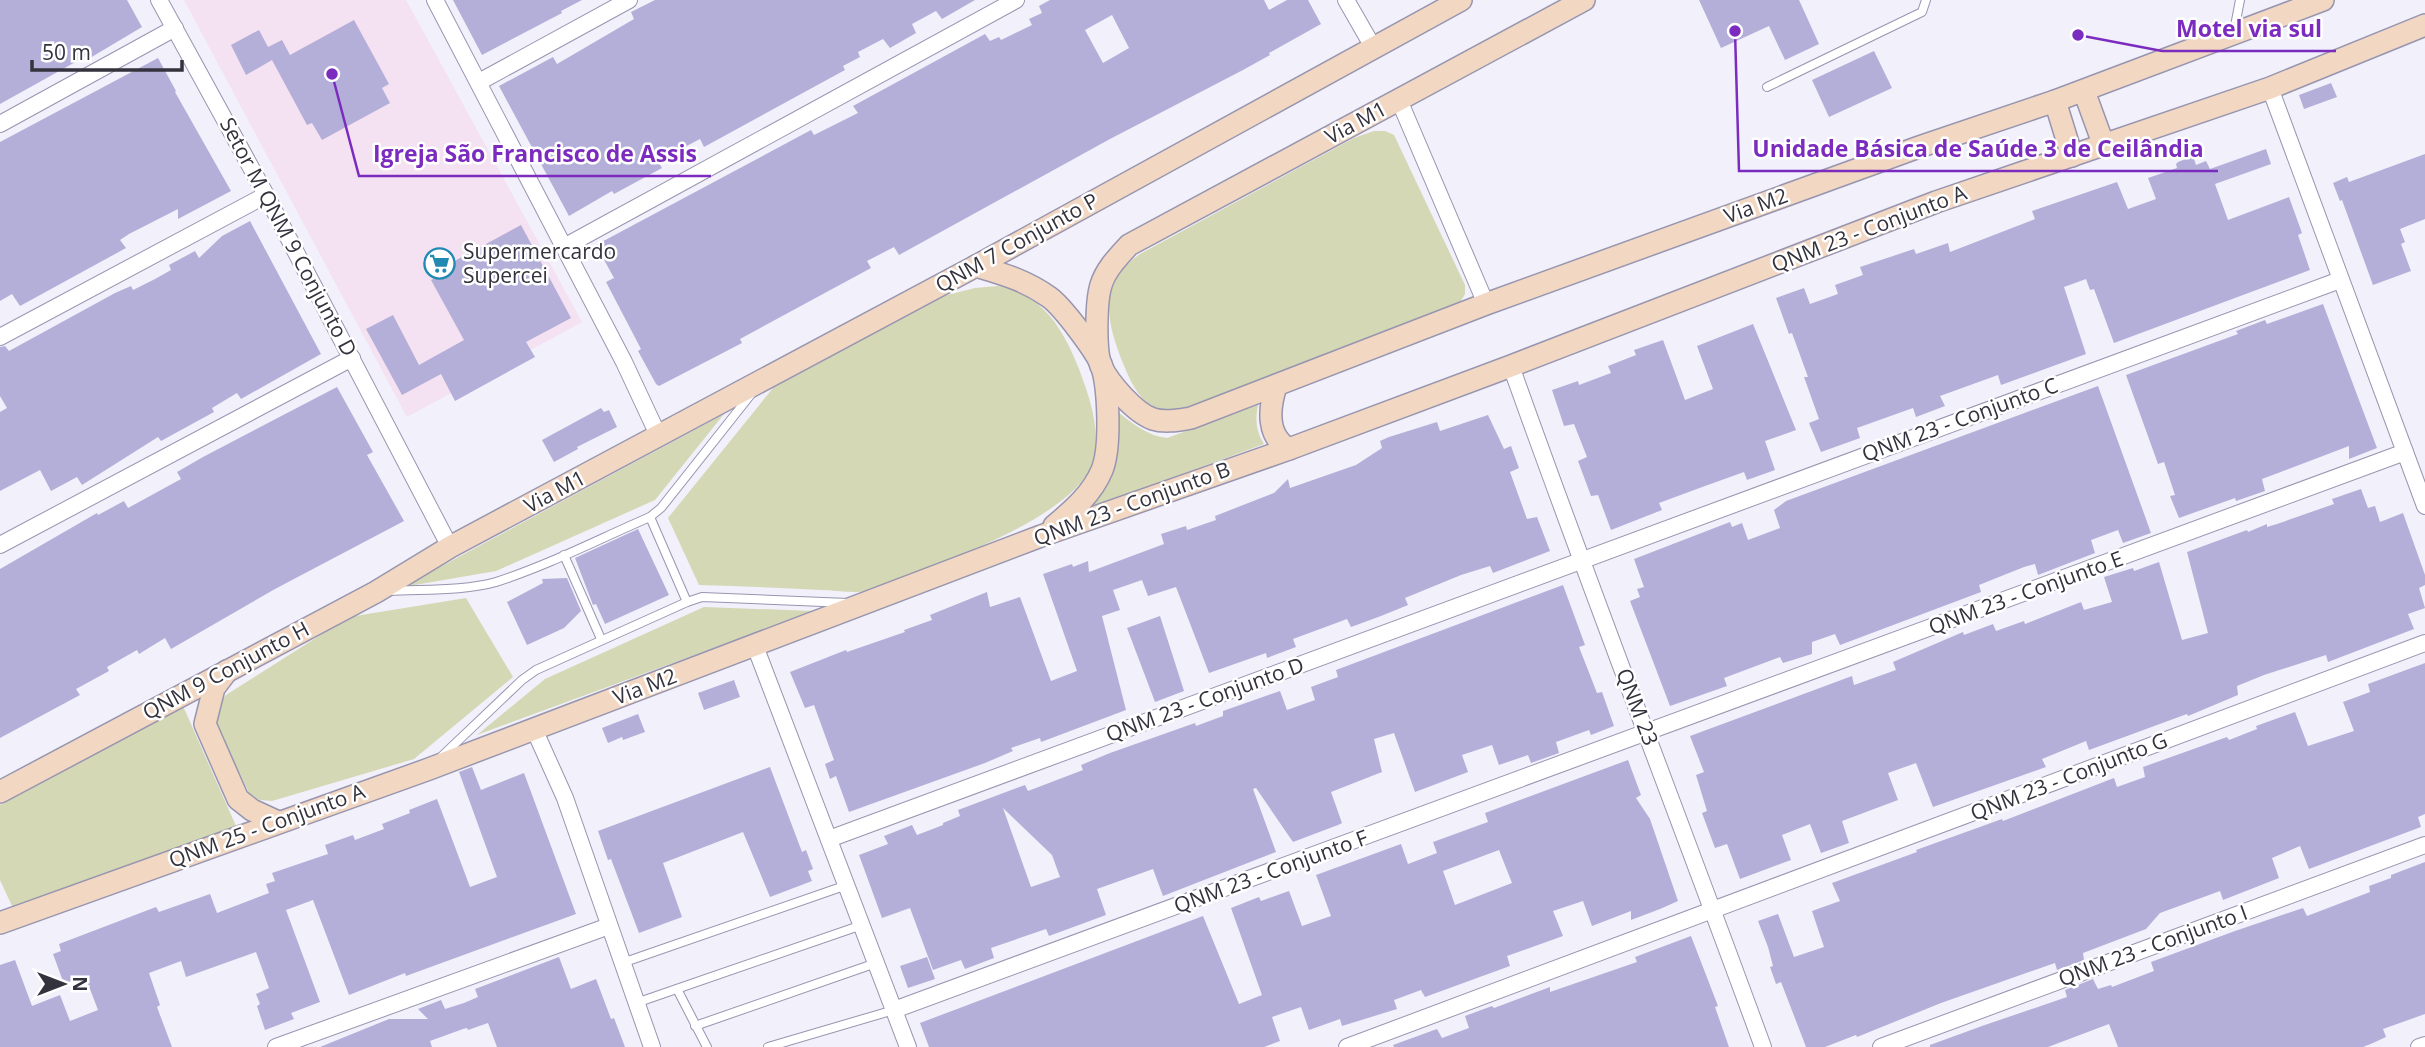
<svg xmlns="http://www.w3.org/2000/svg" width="2425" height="1047" viewBox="0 0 2425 1047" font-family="'Open Sans',sans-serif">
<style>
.commercial{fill:#f4e1f1}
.green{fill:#d5d8b5}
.building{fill:#b4afd9;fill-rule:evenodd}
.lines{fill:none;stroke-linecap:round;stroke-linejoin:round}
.service-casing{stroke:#9895b0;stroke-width:10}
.minor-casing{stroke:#9895b0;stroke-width:18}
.secondary-casing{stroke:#9895b0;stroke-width:24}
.service{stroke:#fff;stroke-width:8}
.minor{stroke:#fff;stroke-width:16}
.secondary{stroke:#f2d8c2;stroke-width:21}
.labels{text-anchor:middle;stroke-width:5;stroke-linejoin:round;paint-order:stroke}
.street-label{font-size:21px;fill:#33323d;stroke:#fff}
.poi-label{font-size:21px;fill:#33323d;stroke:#fff;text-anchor:start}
.leader{fill:none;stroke:#7b2cbf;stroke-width:2.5}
.callout-dot{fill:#7b2cbf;stroke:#fff;stroke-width:2.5}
.callout-label{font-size:23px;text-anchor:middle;font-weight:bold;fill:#7b2cbf;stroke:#fff;stroke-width:5;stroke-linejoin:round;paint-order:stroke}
</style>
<rect width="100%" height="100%" fill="#f1f0fb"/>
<polygon class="commercial" points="184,0 406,0 582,322 407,417"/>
<g class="green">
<path d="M1374 131H1385L1394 135 1465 285V294L1458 306 1184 410C1144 413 1136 394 1122 361 1106 320 1098 283 1140 254L1354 138Z"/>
<path d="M998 286C1044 296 1062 327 1079 369 1090 399 1103 434 1091 466 1072 514 959 556 913 574 898 579 883 587 868 591 854 594 835 590 820 590 780 588 739 586 699 585L668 518 773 388 943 296 975 288Z"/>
<path d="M1258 405C1255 420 1256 431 1264 444L1090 508C1116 479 1121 448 1117 411 1131 423 1148 436 1167 438Z"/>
<polygon points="724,414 655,500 496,571 403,587"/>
<path d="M466 598 513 677 414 759 272 801 260 800 250 795 217 726C216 713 218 705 226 695L349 617Z"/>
<polygon points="704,607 814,611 477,735 545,679"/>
<polygon points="183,706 236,826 13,908 0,880 0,805"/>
</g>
<g class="building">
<polygon points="0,0 127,0 142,27 90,58 88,55 0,104"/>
<polygon points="453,0 582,0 561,11 562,13 482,55"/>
<polygon points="655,0 975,0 942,19 936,11 912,24 916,33 890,48 883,39 858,52 860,57 843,66 845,70 704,147 700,139 658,161 662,168 614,194 612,191 569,216 499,86 553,57 557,64 634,19 631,12"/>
<path d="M1050 0H1264L1269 10 1287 0H1308L1321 24 1269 53 1270 55 1243 70 1110 139 899 255 894 247 867 261 871 268 740 339 742 343 659 386 656 384 638 351 641 349 606 282 614 278 596 245 811 130 814 135 858 113 853 106 985 34 990 41 999 37 1001 40 1032 25 1029 19 1042 13 1039 6ZM1112 15 1129 48 1103 63 1085 30Z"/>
<polygon points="1699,0 1799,0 1819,44 1785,60 1769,26 1721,48"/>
<polygon points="354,20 389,84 382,88 390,103 322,140 312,123 307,125 272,60 246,75 231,45 259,30 268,47 282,40 290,55"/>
<polygon points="1874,51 1892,88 1829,117 1812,80"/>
<polygon points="158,58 176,91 175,92 231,191 178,219 178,209 129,234 120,240 126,248 20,306 12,294 0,301 0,142"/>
<polygon points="2331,83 2337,97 2304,109 2299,95"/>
<polygon points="2266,149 2271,164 2215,184 2228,220 2289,197 2302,233 2298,235 2310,270 2114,343 2094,289 2090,290 2086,279 2064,287 2086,354 2001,385 1998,375 1940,396 1945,406 1916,417 1913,408 1857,428 1860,438 1821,452 1809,423 1819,419 1804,377 1808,377 1792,333 1789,334 1776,298 1804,288 1810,304 1838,294 1835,285 1863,275 1860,267 1914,249 1916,254 1948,243 1950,252 2035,219 2032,211 2117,182 2128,209 2156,199 2148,178 2177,168 2176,164 2178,162 2193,156 2196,165 2206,161 2210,169"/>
<polygon points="2425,154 2425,219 2400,229 2405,242 2401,244 2411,271 2373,285 2342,200 2340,201 2333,183 2347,177 2349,182"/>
<polygon points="250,221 321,354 241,399 237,393 212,408 214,412 161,441 158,437 82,485 77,477 51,491 40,470 0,491 0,412 7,408 0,396 0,347 5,346 9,351 115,293 131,286 133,290 155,279 171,270 169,265 195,251 199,258 222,236"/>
<polygon points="521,225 571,318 526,342 535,357 455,401 441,374 402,395 366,329 393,315 419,365 464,340 431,280 439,276 436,271"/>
<polygon points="2323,304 2377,448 2349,459 2349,446 2262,479 2265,491 2236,501 2235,498 2179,518 2170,496 2175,495 2164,462 2158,464 2126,375 2238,334 2236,331 2265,320 2267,324"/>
<polygon points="1753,324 1796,430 1765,441 1775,470 1747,480 1744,472 1705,486 1659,503 1662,510 1611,530 1598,495 1591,496 1578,461 1587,457 1574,424 1564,426 1552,390 1578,381 1579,385 1611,373 1608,366 1636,355 1634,350 1663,340 1685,400 1713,389 1697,346"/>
<polygon points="2098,386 2151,533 2123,543 2118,530 2091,540 2095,553 2038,575 2035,564 2024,567 1979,585 1981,592 1840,645 1835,634 1812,642 1812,654 1783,663 1780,657 1724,678 1727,686 1670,706 1630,601 1640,597 1637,589 1644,587 1634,559 1730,522 1732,527 1742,523 1748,540 1780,528 1774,510 1786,501"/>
<polygon points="337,387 373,452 367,455 404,521 275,589 171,649 165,638 139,654 137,650 107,667 109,671 76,689 80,695 0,738 0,569 97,513 98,515 124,501 128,508 181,479 177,472 203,457"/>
<polygon points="601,408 604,412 609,410 617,427 577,447 578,449 554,462 542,440"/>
<polygon points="1488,415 1504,449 1511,446 1519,468 1510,472 1527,519 1537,517 1550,551 1493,573 1490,566 1461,575 1405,598 1408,605 1381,616 1351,627 1347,619 1293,639 1296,647 1267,658 1266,653 1209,673 1176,587 1148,596 1142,580 1113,590 1120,610 1102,616 1126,710 1041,742 1040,738 1011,748 1013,751 985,763 849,812 836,776 830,779 825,764 834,760 814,705 805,708 790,672 846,650 847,652 905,632 904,630 932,620 930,615 987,592 990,607 1020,597 1051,681 1077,671 1043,574 1072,564 1073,567 1088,561 1089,572 1164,544 1161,534 1186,526 1187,530 1216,520 1215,516 1274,493 1288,479 1290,488 1356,465 1382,448 1380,441 1389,437 1437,422 1440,431"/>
<polygon points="2361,489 2368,508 2375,506 2380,522 2403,513 2425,575 2425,585 2419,588 2425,608 2408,614 2414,629 2328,662 2326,655 2264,675 2237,686 2238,695 2188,716 2187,714 2089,750 2086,741 2042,759 2046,767 1933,807 1916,763 1888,773 1898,800 1842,821 1849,843 1821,853 1810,824 1782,835 1791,860 1740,879 1727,844 1715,848 1702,813 1707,811 1696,775 1704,772 1690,736 1852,676 1854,685 1896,670 1893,662 1963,632 1964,635 1993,624 1996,631 2024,621 2025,624 2081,602 2084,610 2112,602 2104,577 2133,568 2134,571 2159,562 2182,640 2208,633 2187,552 2247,530 2248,532 2267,524 2267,527 2277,524 2334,504 2332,499"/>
<polygon points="638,529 669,595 605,624 596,604 593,605 575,558"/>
<polygon points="567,578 581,611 564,628 527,645 507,602 543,583 542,579"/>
<path d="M1563 585 1585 645 1579 647 1597 693 1602 692 1614 726 1591 735 1589 730 1556 742 1559 753 1531 763 1528 755 1499 765 1492 745 1462 755 1468 772 1415 792 1394 733 1374 739 1382 772 1331 792 1342 823 1338 825 1293 842 1256 788 1253 789 1276 852 1163 896 1153 869 1097 889 1106 915 1049 936 1046 929 991 948 994 958 965 969 961 960 933 970 910 908 882 918 859 855 888 844 884 836 912 825 917 835 943 825V823L960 816 958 810 1025 785 1028 791 1083 770 1081 765 1110 753 1195 723 1196 726 1223 716V711L1280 691 1287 710 1315 700 1311 687 1338 677 1336 670ZM1003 808 1052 855 1060 877 1031 887Z"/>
<polygon points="1160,616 1184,691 1155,702 1127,628"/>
<polygon points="2425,663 2425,814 2418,817 2421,827 2309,869 2300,846 2272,858 2279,878 2223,900 2220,891 2160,913 2146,929 2083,953 2084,960 2057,970 2055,963 1941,1003 1857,1037 1856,1035 1825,1047 1806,1047 1781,982 1776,984 1770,967 1773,966 1768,947 1758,921 1778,914 1794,957 1824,947 1812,911 1840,901 1832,883 1917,852 1916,850 2002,819 2003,821 2114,778 2117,787 2145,777 2143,767 2227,737 2229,740 2257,729 2256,726 2295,712 2308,746 2354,731 2343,702 2370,692 2368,684"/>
<polygon points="734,680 740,697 704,710 698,693"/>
<polygon points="638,714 645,732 623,740 622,737 608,743 602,728"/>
<path d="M1628 760 1641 795 1636 798 1650 819 1678 901 1660 909 1631 920V911L1592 926 1583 901 1553 911 1563 936 1507 956 1510 966 1425 997 1421 990 1394 1000 1397 1009 1342 1026 1340 1019 1309 1030 1301 1007 1272 1017 1280 1041 1264 1047H929L920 1023 1203 916 1239 1004 1262 995 1231 908 1259 897 1261 901 1289 891 1302 926 1331 916 1316 875 1401 844 1408 864 1437 853 1433 842 1488 822 1485 813ZM1499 850 1512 883 1455 905 1443 871Z"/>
<polygon points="472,767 481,790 524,773 576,914 406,976 405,973 349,995 313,900 286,910 320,1002 291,1013 294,1019 265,1030 257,1006 260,1004 256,994 269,988 256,952 186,977 181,961 149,973 160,1005 157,1007 172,1047 0,1047 0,965 15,960 32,1006 60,995 70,1021 98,1010 85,976 64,984 53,954 61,951 59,944 156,907 159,912 210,894 217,913 269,893 266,884 275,881 272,873 328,854 325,845 353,835 355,840 384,829 382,824 410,813 409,810 437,799 470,887 497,877 459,772"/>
<polygon points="770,767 802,852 806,850 813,869 808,871 812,881 770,897 743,832 663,863 682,917 639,933 611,859 608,860 598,831"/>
<polygon points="2425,862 2425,1014 2383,1029 2386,1037 2373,1043 2363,1047 2118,1047 2109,1024 2048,1047 1930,1047 1930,1045 1982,1026 2067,997 2065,990 2093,979 2098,989 2111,985 2112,987 2154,971 2151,962 2235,931 2303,908 2307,916 2370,892 2369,886 2391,878 2391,875"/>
<polygon points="1691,936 1718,1006 1715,1007 1729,1047 1394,1047 1393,1045 1437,1029 1442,1038 1469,1028 1465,1016 1492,1006 1494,1008 1550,987 1550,992 1637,962 1635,957"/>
<polygon points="559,957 571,989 596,979 611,1019 614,1018 625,1047 497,1047 488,1023 468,1030 467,1028 463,1029 430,1041 432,1047 320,1047 389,1019 428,1019 418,1009 441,1000 445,1009 464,1003 478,997 475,989"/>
<polygon points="927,957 935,979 908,988 900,966"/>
</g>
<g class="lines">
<defs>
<g id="service">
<polyline points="2234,31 2240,0"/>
<polyline points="1767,87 1922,12 1926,0"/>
<polyline points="650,517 687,602"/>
<polyline points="564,555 601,639"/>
<path d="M389 591C422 589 465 591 496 582 549 565 599 539 650 517L661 508 752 393"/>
<polyline points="441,757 522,680 536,670 687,602 702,597 848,603"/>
<polyline points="622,963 847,885"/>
<polyline points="677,989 707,1047"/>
<polyline points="636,1003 862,925"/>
<polyline points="695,1026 876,963"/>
<polyline points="768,1047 894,1010"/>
</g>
<g id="minor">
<polyline points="159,0 266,195 450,547"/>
<polyline points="435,0 624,362 659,437"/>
<polyline points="1346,0 1373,47"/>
<polyline points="479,82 629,0"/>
<polyline points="2270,88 2425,506"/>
<polyline points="1399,100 1486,304"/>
<polyline points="0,124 175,28"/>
<polyline points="564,247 1016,0"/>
<polyline points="0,337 266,195"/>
<path d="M1511 366C1592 594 1680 820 1763 1047"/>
<polyline points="0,545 352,358"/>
<polyline points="755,646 908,1047"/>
<polyline points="534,729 565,798 652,1047"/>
<polyline points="829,839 2340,280"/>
<polyline points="894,1010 2405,452"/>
<polyline points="276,1047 609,926"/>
<polyline points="1347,1047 2425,643"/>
<polyline points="1881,1047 2425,845"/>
<polyline points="2419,1047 2425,1045"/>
</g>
<g id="secondary">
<path d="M1584 0 1129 245C1118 257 1106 269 1101 285 1096 301 1095 350 1101 366 1109 383 1135 413 1153 419 1165 423 1179 420 1191 418L1486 304 1919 147 2055 101 2323 0"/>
<polyline points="2084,91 2104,146"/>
<polyline points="2055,101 2072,156"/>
<path d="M976 266C1003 274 1025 280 1049 297 1063 307 1094 349 1101 364 1109 387 1111 448 1102 470 1092 494 1073 510 1054 526"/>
<path d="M1276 386C1269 408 1266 436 1289 449"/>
<polyline points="227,671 214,688 205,724 238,799 252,810 278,822"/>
<polyline points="0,792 376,592 450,547 976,266 1461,0"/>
<polyline points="0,923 429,769 1041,536 1289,449 1511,366 1936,202 2270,88 2425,25"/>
</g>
</defs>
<use href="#service" class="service-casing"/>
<use href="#minor" class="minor-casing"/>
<use href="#secondary" class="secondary-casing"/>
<use href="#service" class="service"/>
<use href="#minor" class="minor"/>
<use href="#secondary" class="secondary"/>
</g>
<defs>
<symbol id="supermarket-ring" viewBox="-11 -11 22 22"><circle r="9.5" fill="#fff" stroke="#228ab2" stroke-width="1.5"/><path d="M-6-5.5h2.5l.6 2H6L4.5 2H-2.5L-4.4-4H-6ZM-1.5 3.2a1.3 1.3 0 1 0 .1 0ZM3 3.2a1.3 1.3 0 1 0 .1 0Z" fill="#228ab2"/></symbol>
</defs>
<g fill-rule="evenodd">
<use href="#supermarket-ring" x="422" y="246" width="35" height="35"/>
</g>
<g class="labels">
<g class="street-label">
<text transform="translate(1356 123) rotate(-28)" y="7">Via M1</text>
<text transform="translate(1756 206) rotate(-20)" y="7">Via M2</text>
<text transform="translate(1869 229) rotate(-21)" y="7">QNM 23 - Conjunto A</text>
<text transform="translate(288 237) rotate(62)" y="7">Setor M QNM 9 Conjunto D</text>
<text transform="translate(1017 243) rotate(-29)" y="7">QNM 7 Conjunto P</text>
<text transform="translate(1960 420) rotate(-20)" y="7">QNM 23 - Conjunto C</text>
<text transform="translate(555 492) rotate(-28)" y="7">Via M1</text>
<text transform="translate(1132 504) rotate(-20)" y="7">QNM 23 - Conjunto B</text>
<text transform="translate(2026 593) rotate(-20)" y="7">QNM 23 - Conjunto E</text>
<text transform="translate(226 671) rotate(-28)" y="7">QNM 9 Conjunto H</text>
<text transform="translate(645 687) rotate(-21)" y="7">Via M2</text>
<text transform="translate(1205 700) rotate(-20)" y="7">QNM 23 - Conjunto D</text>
<text transform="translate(1637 707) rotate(69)" y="7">QNM 23</text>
<text transform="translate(2069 777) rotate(-21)" y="7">QNM 23 - Conjunto G</text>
<text transform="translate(267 826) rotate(-20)" y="7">QNM 25 - Conjunto A</text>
<text transform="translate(1271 872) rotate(-20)" y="7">QNM 23 - Conjunto F</text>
<text transform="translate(2153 946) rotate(-20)" y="7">QNM 23 - Conjunto I</text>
</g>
<g class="poi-label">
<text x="463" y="259">Supermercardo<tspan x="463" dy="24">Supercei</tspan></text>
</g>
</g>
<path class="leader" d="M2078 35L2162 51H2336M1735 31L1739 171H2218M332 74L359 176H711"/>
<g class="callout-dot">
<circle cx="2078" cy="35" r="7"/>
<circle cx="1735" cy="31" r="7"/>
<circle cx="332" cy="74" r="7"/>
</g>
<g class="callout-label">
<text x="2249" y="37">Motel via sul</text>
<text x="1978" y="157">Unidade Básica de Saúde 3 de Ceilândia</text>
<text x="535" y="162">Igreja São Francisco de Assis</text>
</g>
<g transform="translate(63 984) rotate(90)" stroke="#ffffff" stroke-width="5" paint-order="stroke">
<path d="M0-5L12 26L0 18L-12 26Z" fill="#33323d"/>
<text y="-10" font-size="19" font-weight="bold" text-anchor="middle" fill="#33323d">N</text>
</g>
<path d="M32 60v10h150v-10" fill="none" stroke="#33323d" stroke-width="3.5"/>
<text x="42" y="60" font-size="21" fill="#33323d" stroke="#ffffff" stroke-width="5" paint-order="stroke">50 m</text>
</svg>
